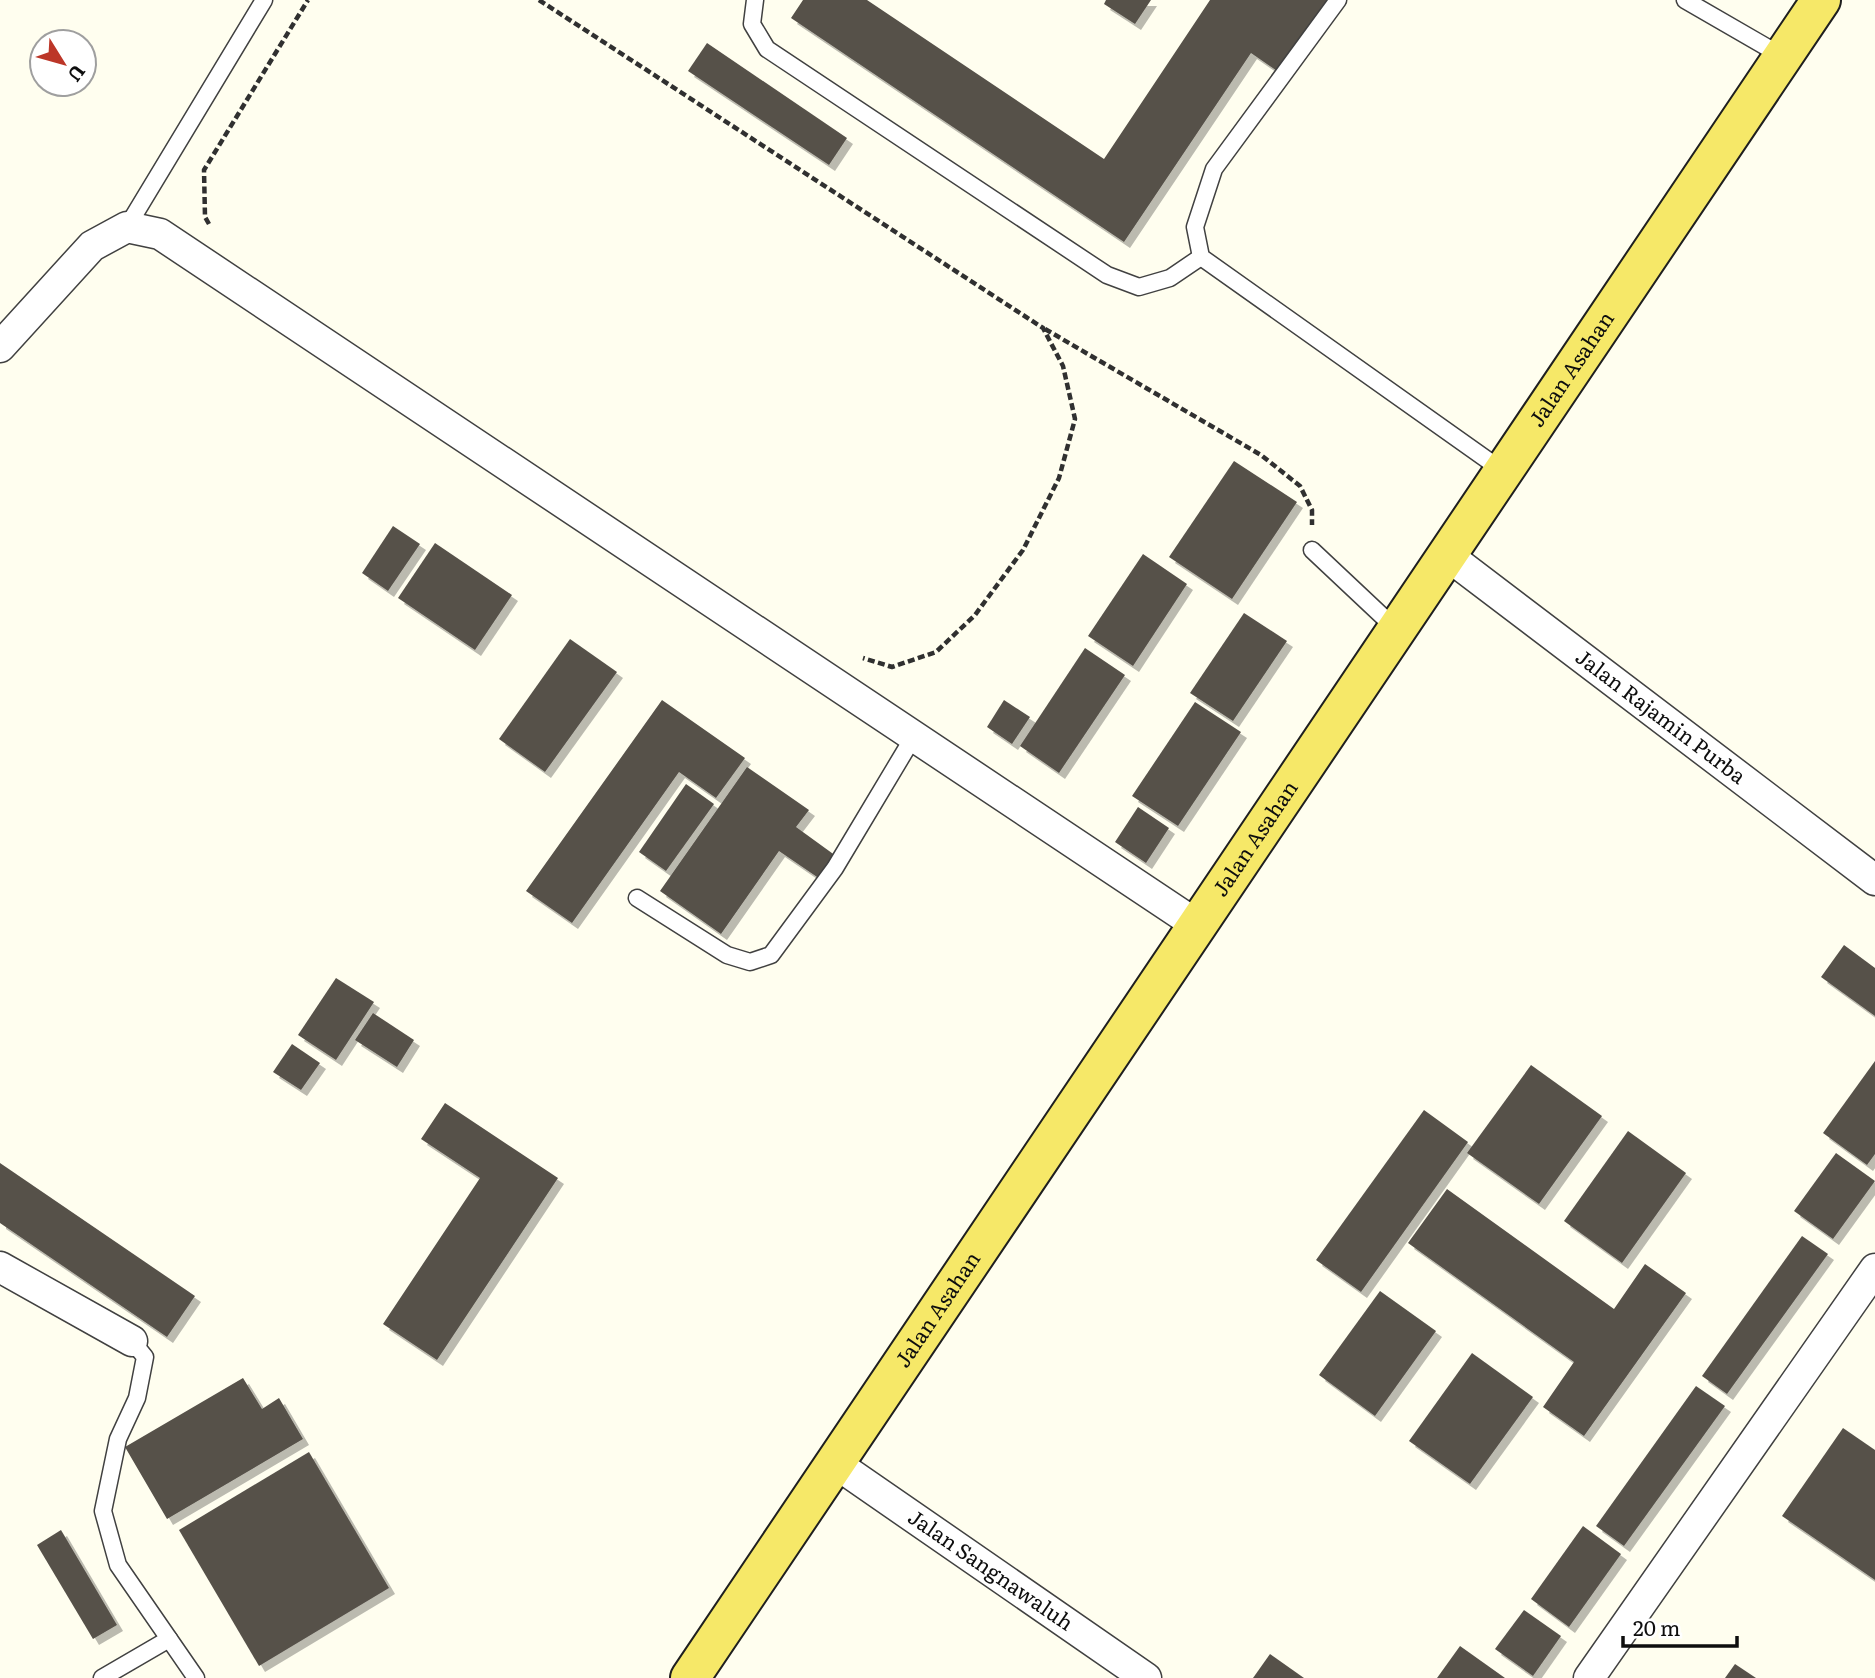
<svg xmlns="http://www.w3.org/2000/svg" width="1875" height="1678" viewBox="0 0 1875 1678" font-family="Literata,serif">
<style>
.building{fill:#56514a;filter:url(#shadow)}
.lines{fill:none;stroke-linecap:round;stroke-linejoin:round}
.lane-casing{stroke:#414141;stroke-width:19}
.street-casing{stroke:#414141;stroke-width:33}
.primary-casing{stroke:#1f1f1f;stroke-width:42}
.path{stroke:#303030;stroke-width:4.5;stroke-dasharray:7 3.5;stroke-linecap:butt}
.lane{stroke:#fff;stroke-width:16}
.street{stroke:#fff;stroke-width:30}
.primary{stroke:#f6e868;stroke-width:38}
.labels{text-anchor:middle;stroke-width:7;stroke-linejoin:round;paint-order:stroke}
.street-label{font-size:21px;fill:#0e0e0e;stroke:#fff}
</style>
<defs>
<filter id="shadow"><feDropShadow dx="6" dy="6" stdDeviation="0" flood-color="#0004"/></filter>
</defs>
<rect width="100%" height="100%" fill="#fffeef"/>
<g class="building">
<polygon points="803,0 867,0 1104,159 1210,0 1329,0 1280,73 1251,53 1124,242 791,18"/>
<polygon points="1106,0 1151,0 1135,24 1104,4"/>
<polygon points="707,43 847,138 829,165 688,71"/>
<polygon points="1234,461 1297,502 1232,599 1169,557"/>
<polygon points="393,526 420,544 388,591 362,573"/>
<polygon points="435,543 512,595 475,650 398,598"/>
<polygon points="1143,554 1187,584 1133,666 1088,636"/>
<polygon points="1244,613 1287,641 1233,721 1190,693"/>
<polygon points="570,639 617,672 545,772 499,739"/>
<polygon points="1085,648 1125,675 1059,773 1020,746"/>
<polygon points="662,700 745,758 716,798 679,772 572,923 526,891"/>
<polygon points="1004,700 1030,717 1012,744 987,727"/>
<polygon points="1195,702 1241,732 1178,826 1132,796"/>
<polygon points="747,767 809,810 796,827 836,856 820,879 779,851 721,934 660,891"/>
<polygon points="686,784 714,804 666,871 639,852"/>
<polygon points="1138,807 1169,828 1146,863 1115,842"/>
<polygon points="1844,945 1875,968 1875,1016 1821,977"/>
<polygon points="336,978 374,1002 336,1060 298,1035"/>
<polygon points="373,1013 414,1040 397,1067 355,1040"/>
<polygon points="292,1044 320,1063 301,1090 273,1072"/>
<polygon points="1875,1061 1875,1154 1867,1165 1823,1133"/>
<polygon points="1531,1065 1602,1116 1539,1204 1467,1153"/>
<polygon points="445,1103 558,1178 437,1360 383,1324 480,1178 421,1139"/>
<polygon points="1424,1110 1468,1142 1361,1292 1316,1260"/>
<polygon points="1628,1131 1686,1173 1622,1263 1564,1221"/>
<polygon points="1836,1153 1875,1181 1833,1239 1794,1211"/>
<polygon points="0,1163 195,1296 167,1337 0,1223"/>
<polygon points="1447,1189 1614,1309 1645,1264 1686,1293 1584,1436 1543,1407 1574,1362 1408,1243"/>
<polygon points="1802,1236 1828,1254 1727,1394 1702,1376"/>
<polygon points="1380,1291 1436,1331 1375,1416 1319,1375"/>
<polygon points="1472,1353 1533,1397 1470,1484 1409,1441"/>
<polygon points="243,1378 262,1409 279,1398 303,1439 167,1519 125,1447"/>
<polygon points="1696,1386 1725,1406 1624,1546 1596,1526"/>
<polygon points="1843,1428 1875,1450 1875,1580 1782,1516"/>
<polygon points="309,1452 389,1588 259,1666 179,1530"/>
<polygon points="1583,1526 1621,1554 1569,1627 1531,1599"/>
<polygon points="61,1530 117,1625 93,1639 37,1545"/>
<polygon points="1524,1610 1561,1636 1533,1676 1495,1649"/>
<polygon points="1460,1646 1505,1678 1437,1678"/>
<polygon points="1270,1654 1304,1678 1253,1678"/>
<polygon points="1735,1664 1756,1678 1725,1678"/>
</g>
<g class="lines">
<defs>
<g id="lane">
<polyline points="755,0 752,24 767,49 1107,275 1139,287 1170,278 1201,257"/>
<polyline points="1338,0 1214,169 1195,227 1201,257 1503,471"/>
<polyline points="1685,0 1782,56"/>
<polyline points="127,227 264,0"/>
<polyline points="1312,550 1396,629"/>
<polyline points="637,898 727,955 750,962 771,955 835,868 914,736"/>
<polyline points="132,1341 145,1357 137,1398 118,1439 103,1511 118,1565 196,1678"/>
<polyline points="102,1678 169,1639"/>
</g>
<g id="street">
<polyline points="0,347 92,246 127,227 160,234 1197,925"/>
<path id="s1" d="M1447 555 1875 880"/>
<polyline points="0,1267 132,1341"/>
<path id="s2" d="M835 1463 1146 1678"/>
<polyline points="1589,1678 1875,1269"/>
</g>
<g id="primary">
<path id="s3" d="M690 1678 1821 0"/>
</g>
</defs>
<use href="#lane" class="lane-casing"/>
<use href="#street" class="street-casing"/>
<use href="#primary" class="primary-casing"/>
<g class="path">
<polyline points="539,0 1043,328 1063,366 1075,419 1059,478 1023,550 975,615 936,652 892,667 863,658"/>
<polyline points="209,224 205,217 204,170 308,0"/>
<polyline points="1045,329 1261,455 1300,486 1312,510 1312,525"/>
</g>
<use href="#lane" class="lane"/>
<use href="#street" class="street"/>
<use href="#primary" class="primary"/>
</g>
<g class="labels">
<g class="street-label">
<text dy="7" stroke="none"><textPath href="#s3" startOffset="1578">Jalan Asahan</textPath></text>
<text dy="7" stroke="none"><textPath href="#s1" startOffset="268">Jalan Rajamin Purba</textPath></text>
<text dy="7" stroke="none"><textPath href="#s3" startOffset="1012">Jalan Asahan</textPath></text>
<text dy="7" stroke="none"><textPath href="#s3" startOffset="444">Jalan Asahan</textPath></text>
<text dy="7" stroke="none"><textPath href="#s2" startOffset="189">Jalan Sangnawaluh</textPath></text>
</g>
</g>
<g transform="translate(63 63) rotate(127)"><circle r="33" fill="#ffffff" stroke="#9f9f9f" stroke-width="2"/>
<path d="M0-5L12 26L0 18L-12 26Z" fill="#bc3628"/>
<text y="-10" font-size="19" font-weight="bold" text-anchor="middle" fill="#0e0e0e">U</text>
</g>
<path d="M1623 1636v10h114v-10" fill="none" stroke="#0e0e0e" stroke-width="3.5"/>
<text x="1633" y="1636" font-size="21" fill="#0e0e0e" stroke="#ffffff" stroke-width="5" paint-order="stroke">20 m</text>
</svg>
